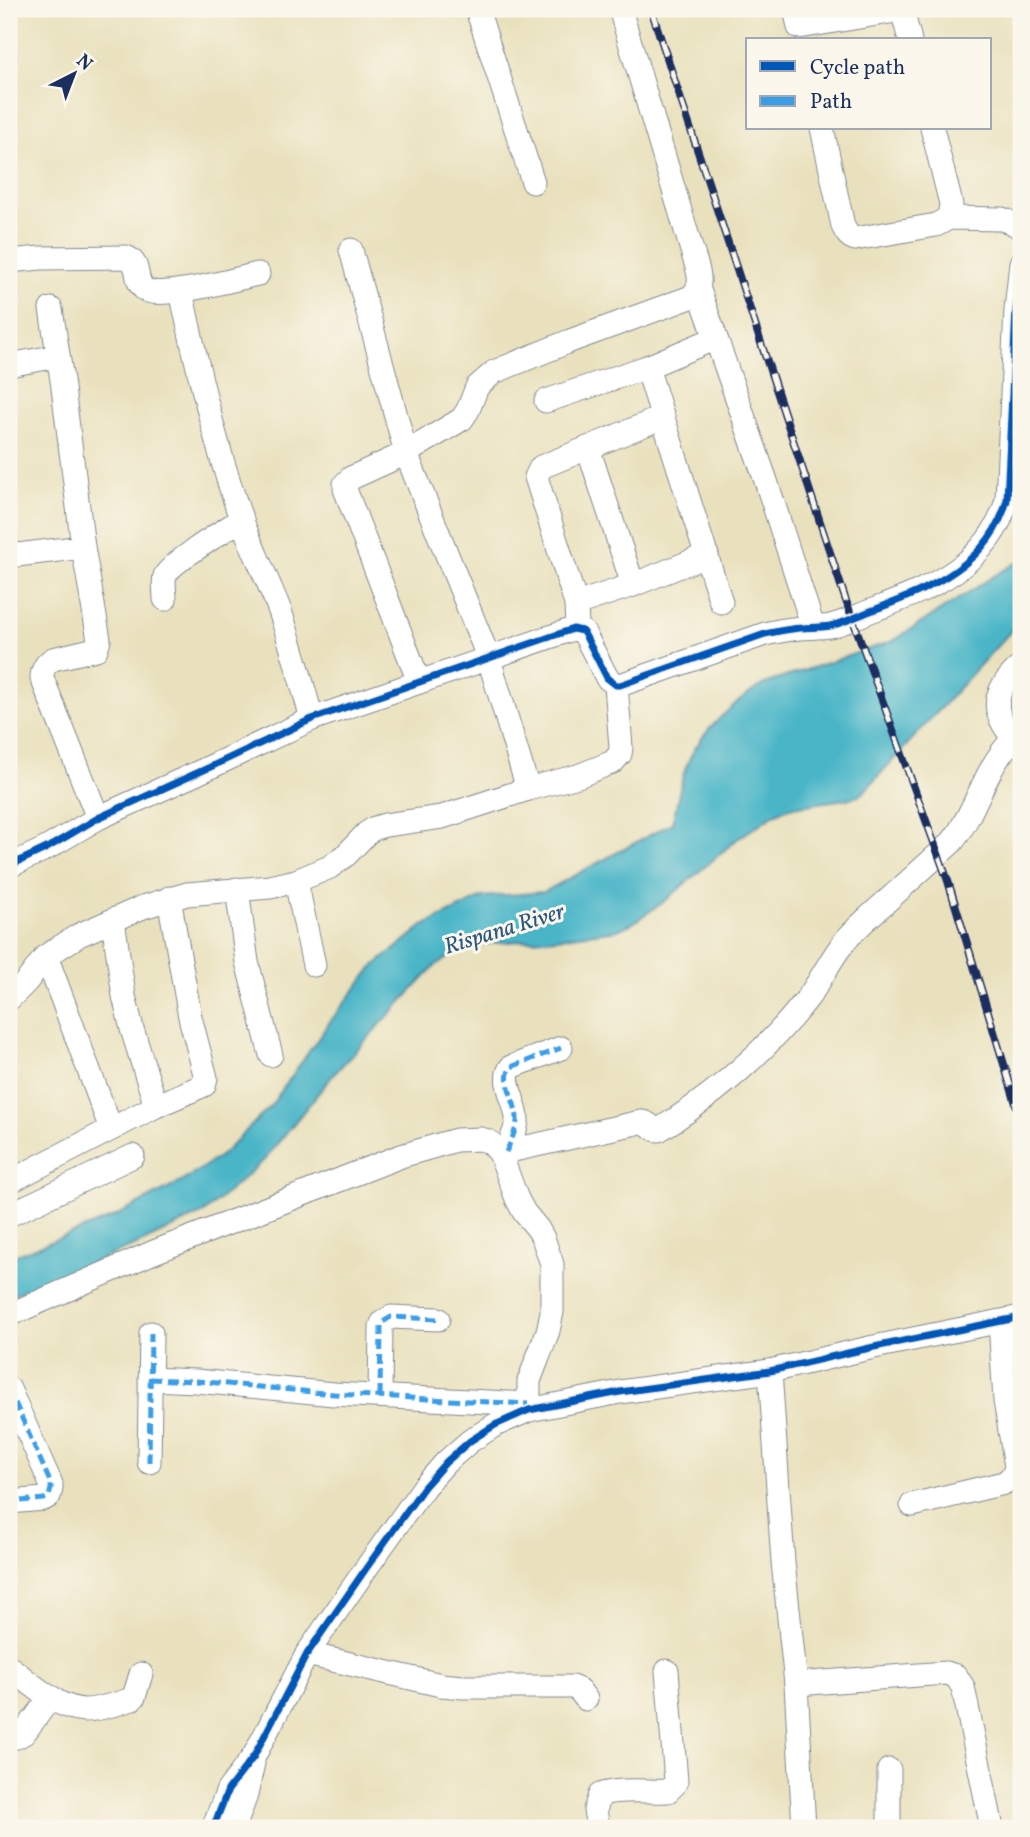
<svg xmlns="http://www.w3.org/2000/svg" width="1030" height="1837" viewBox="0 0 1030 1837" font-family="Vollkorn,serif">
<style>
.water{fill:#4ab5c7;stroke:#327292;stroke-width:2}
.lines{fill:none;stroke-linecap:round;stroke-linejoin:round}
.minor-casing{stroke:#82888e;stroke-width:25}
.minor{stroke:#fff;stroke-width:23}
.rail-casing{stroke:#1b2f5e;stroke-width:8}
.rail{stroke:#fbf7ec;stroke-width:5;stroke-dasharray:16;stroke-linecap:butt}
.quiet{stroke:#3b9de6;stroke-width:5;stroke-dasharray:10 5;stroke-linecap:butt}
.cycleway-casing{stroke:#fbf7ec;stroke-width:11}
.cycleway{stroke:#0057b8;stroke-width:7}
.labels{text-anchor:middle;stroke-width:6;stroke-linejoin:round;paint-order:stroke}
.water-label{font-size:23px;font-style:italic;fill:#29577e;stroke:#fbf7ec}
</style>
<rect width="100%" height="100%" fill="#fbf7ec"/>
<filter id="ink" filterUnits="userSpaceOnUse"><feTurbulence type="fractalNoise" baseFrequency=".0143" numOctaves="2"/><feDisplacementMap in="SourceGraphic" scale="14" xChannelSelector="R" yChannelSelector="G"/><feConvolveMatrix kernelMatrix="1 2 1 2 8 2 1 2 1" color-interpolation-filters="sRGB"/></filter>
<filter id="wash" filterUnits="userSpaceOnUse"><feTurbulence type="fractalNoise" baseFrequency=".00686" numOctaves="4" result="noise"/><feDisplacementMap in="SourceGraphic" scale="28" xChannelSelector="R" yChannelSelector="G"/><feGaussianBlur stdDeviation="1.57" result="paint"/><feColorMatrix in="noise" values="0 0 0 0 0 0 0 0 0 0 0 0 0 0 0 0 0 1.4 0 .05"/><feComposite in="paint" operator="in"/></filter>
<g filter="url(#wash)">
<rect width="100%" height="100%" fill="#e9e1bd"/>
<path class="water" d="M1021 560V620L862 794 852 798 792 807 776 813 736 840 665 901 633 923 618 930 556 938 469 945 436 965 333 1075 264 1160 204 1213 141 1243 9 1296V1258L116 1216 181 1182 223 1154 270 1107 329 1023 373 967 423 926 482 897 544 892 672 823C678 803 680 779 689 760 702 730 737 700 764 684L893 641 997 574Z"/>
</g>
<g filter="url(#ink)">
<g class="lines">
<defs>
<g id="minor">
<polyline points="477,9 533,182"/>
<polyline points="795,9 799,27 902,10"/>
<polyline points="909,9 902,10 910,40"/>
<path d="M822 128 843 226C846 232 848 237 855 239L936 225 949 218 1002 219 1015 224 1021 229"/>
<polyline points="932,128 951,204 949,218"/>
<polyline points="351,250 406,453 489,659 528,789"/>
<path d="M9 261 41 258 126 257C142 264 133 279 144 289 156 301 239 278 258 274"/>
<polyline points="699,290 766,481 813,627"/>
<path d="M181 291C197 366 214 440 239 513 251 546 267 578 280 611 292 647 302 683 312 719"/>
<path d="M51 309 62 380 83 547 99 640 96 649 53 659C45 664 42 669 42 678L98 818"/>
<polyline points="9,365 58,356"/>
<polyline points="647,367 721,602"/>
<polyline points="546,401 647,367 716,338"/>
<polyline points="9,556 83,547"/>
<polyline points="633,585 588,448 663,417"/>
<path d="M165 599C165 592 163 582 165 576 169 564 228 528 242 519"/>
<polyline points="576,604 633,585 707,555"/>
<polyline points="577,629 576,604 536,477 541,467 588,448"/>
<path d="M1021 666C987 695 992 717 1021 746"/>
<path d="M419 682 345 489V484L351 478 406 453 462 419 468 410 477 387 494 372 570 341 691 297C705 284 698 271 693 254L620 9"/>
<path d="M9 866 47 848 98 818 206 769 312 719 573 629 582 631 585 635 607 678 616 685H620L765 634C774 632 783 630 792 629 804 627 818 628 830 626 845 623 861 614 876 609 932 588 990 563 1007 500L1016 310 1021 263"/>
<polyline points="296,881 314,965"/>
<polyline points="237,889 247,962 271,1055"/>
<polyline points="113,920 124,996 132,1029 156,1106"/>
<polyline points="46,956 111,1129"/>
<polyline points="9,999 27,981 46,956 79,935 143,907 187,894 270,887 296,881 330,867 346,855 367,833 375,828 385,825 442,817 528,789 578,776 613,762 620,754 621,747 616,685"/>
<path d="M506 1152C510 1143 516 1131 517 1121 518 1104 500 1081 511 1067L561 1048"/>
<path d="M500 1153 641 1122C650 1121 651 1131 659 1130 715 1095 766 1051 807 999 821 981 830 959 845 941 858 926 873 913 888 900 909 881 930 862 952 842 977 812 987 757 1021 733"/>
<polyline points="9,1182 156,1106 204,1085 206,1078 190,1017 169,898"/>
<polyline points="9,1215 133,1156"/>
<polyline points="9,1315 154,1252 401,1156 456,1140 481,1139 490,1142 500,1153 517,1199 524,1212 538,1229 543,1238 552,1264 552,1312 548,1331 529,1381 529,1410"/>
<polyline points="770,1371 783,1562 796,1684 804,1828"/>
<polyline points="150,1379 196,1381 334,1394 528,1404"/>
<polyline points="9,1389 51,1484 51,1489 49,1496 44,1499 9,1502"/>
<polyline points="380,1396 381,1326 383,1322 391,1317 438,1319"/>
<polyline points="149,1462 151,1333"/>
<path d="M912 1505 1004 1483C1011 1478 1015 1474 1016 1466L1005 1401 1000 1322"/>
<polyline points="307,1654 441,1685 463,1687 572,1687 579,1690 586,1699"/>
<path d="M9 1667C29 1682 58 1709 84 1710 96 1710 120 1703 132 1699L134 1697 141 1674"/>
<polyline points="796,1684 946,1673 956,1676 963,1687 992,1828"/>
<polyline points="9,1735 17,1737 24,1733 51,1697"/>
<polyline points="889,1770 889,1828"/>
<polyline points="213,1828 228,1790 254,1756 307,1654 367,1567 424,1487 446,1462 470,1441 495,1425 529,1410 620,1392 770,1371 874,1347 1021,1317"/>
<polyline points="234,1828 246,1795 253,1763"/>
<path d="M598 1828 595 1810 600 1795C617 1788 649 1792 668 1791L674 1785 676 1781 667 1671"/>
</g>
</defs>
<use href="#minor" class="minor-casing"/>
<use href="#minor" class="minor"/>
<defs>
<polyline id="rail" points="651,9 845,598 948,881 1021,1120"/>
</defs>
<use href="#rail" class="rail-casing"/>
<use href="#rail" class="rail"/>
<g class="quiet">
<path d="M506 1152C510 1143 516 1131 517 1121 518 1104 500 1081 511 1067L561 1048"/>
<polyline points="150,1379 196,1381 334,1394 528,1404"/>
<polyline points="9,1389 51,1484 51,1489 49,1496 44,1499 9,1502"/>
<polyline points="380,1396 381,1326 383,1322 391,1317 438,1319"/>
<polyline points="149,1462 151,1333"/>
</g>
<defs>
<g id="cycleway">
<path d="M9 866 47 848 98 818 206 769 312 719 573 629 582 631 585 635 607 678 616 685H620L765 634C774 632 783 630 792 629 804 627 818 628 830 626 845 623 861 614 876 609 932 588 990 563 1007 500L1016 310 1021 263"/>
<polyline points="213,1828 228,1790 254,1756 307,1654 367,1567 424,1487 446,1462 470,1441 495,1425 529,1410 620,1392 770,1371 874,1347 1021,1317"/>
</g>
</defs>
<use href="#cycleway" class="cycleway-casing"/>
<use href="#cycleway" class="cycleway"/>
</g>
</g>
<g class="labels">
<g class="water-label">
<text transform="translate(504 928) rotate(-17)" y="8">Rispana River</text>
</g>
</g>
<rect width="1030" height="1837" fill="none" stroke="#fbf7ec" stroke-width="35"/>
<rect x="746" y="38" width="245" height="91" fill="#fbf7ec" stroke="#a1a7b3" stroke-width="2"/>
<rect x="760" y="61" width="35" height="10" fill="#0057b8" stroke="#a1a7b3" stroke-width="2"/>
<text x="810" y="74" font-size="21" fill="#1b2f5e">Cycle path</text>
<rect x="760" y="96" width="35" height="10" fill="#3b9de6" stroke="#a1a7b3" stroke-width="2"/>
<text x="810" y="108" font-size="21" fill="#1b2f5e">Path</text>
<g transform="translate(74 74) rotate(42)" stroke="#fbf7ec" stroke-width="5" paint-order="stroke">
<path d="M0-5L12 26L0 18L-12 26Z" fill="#1b2f5e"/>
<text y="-10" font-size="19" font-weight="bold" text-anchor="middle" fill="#1b2f5e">N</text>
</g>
</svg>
